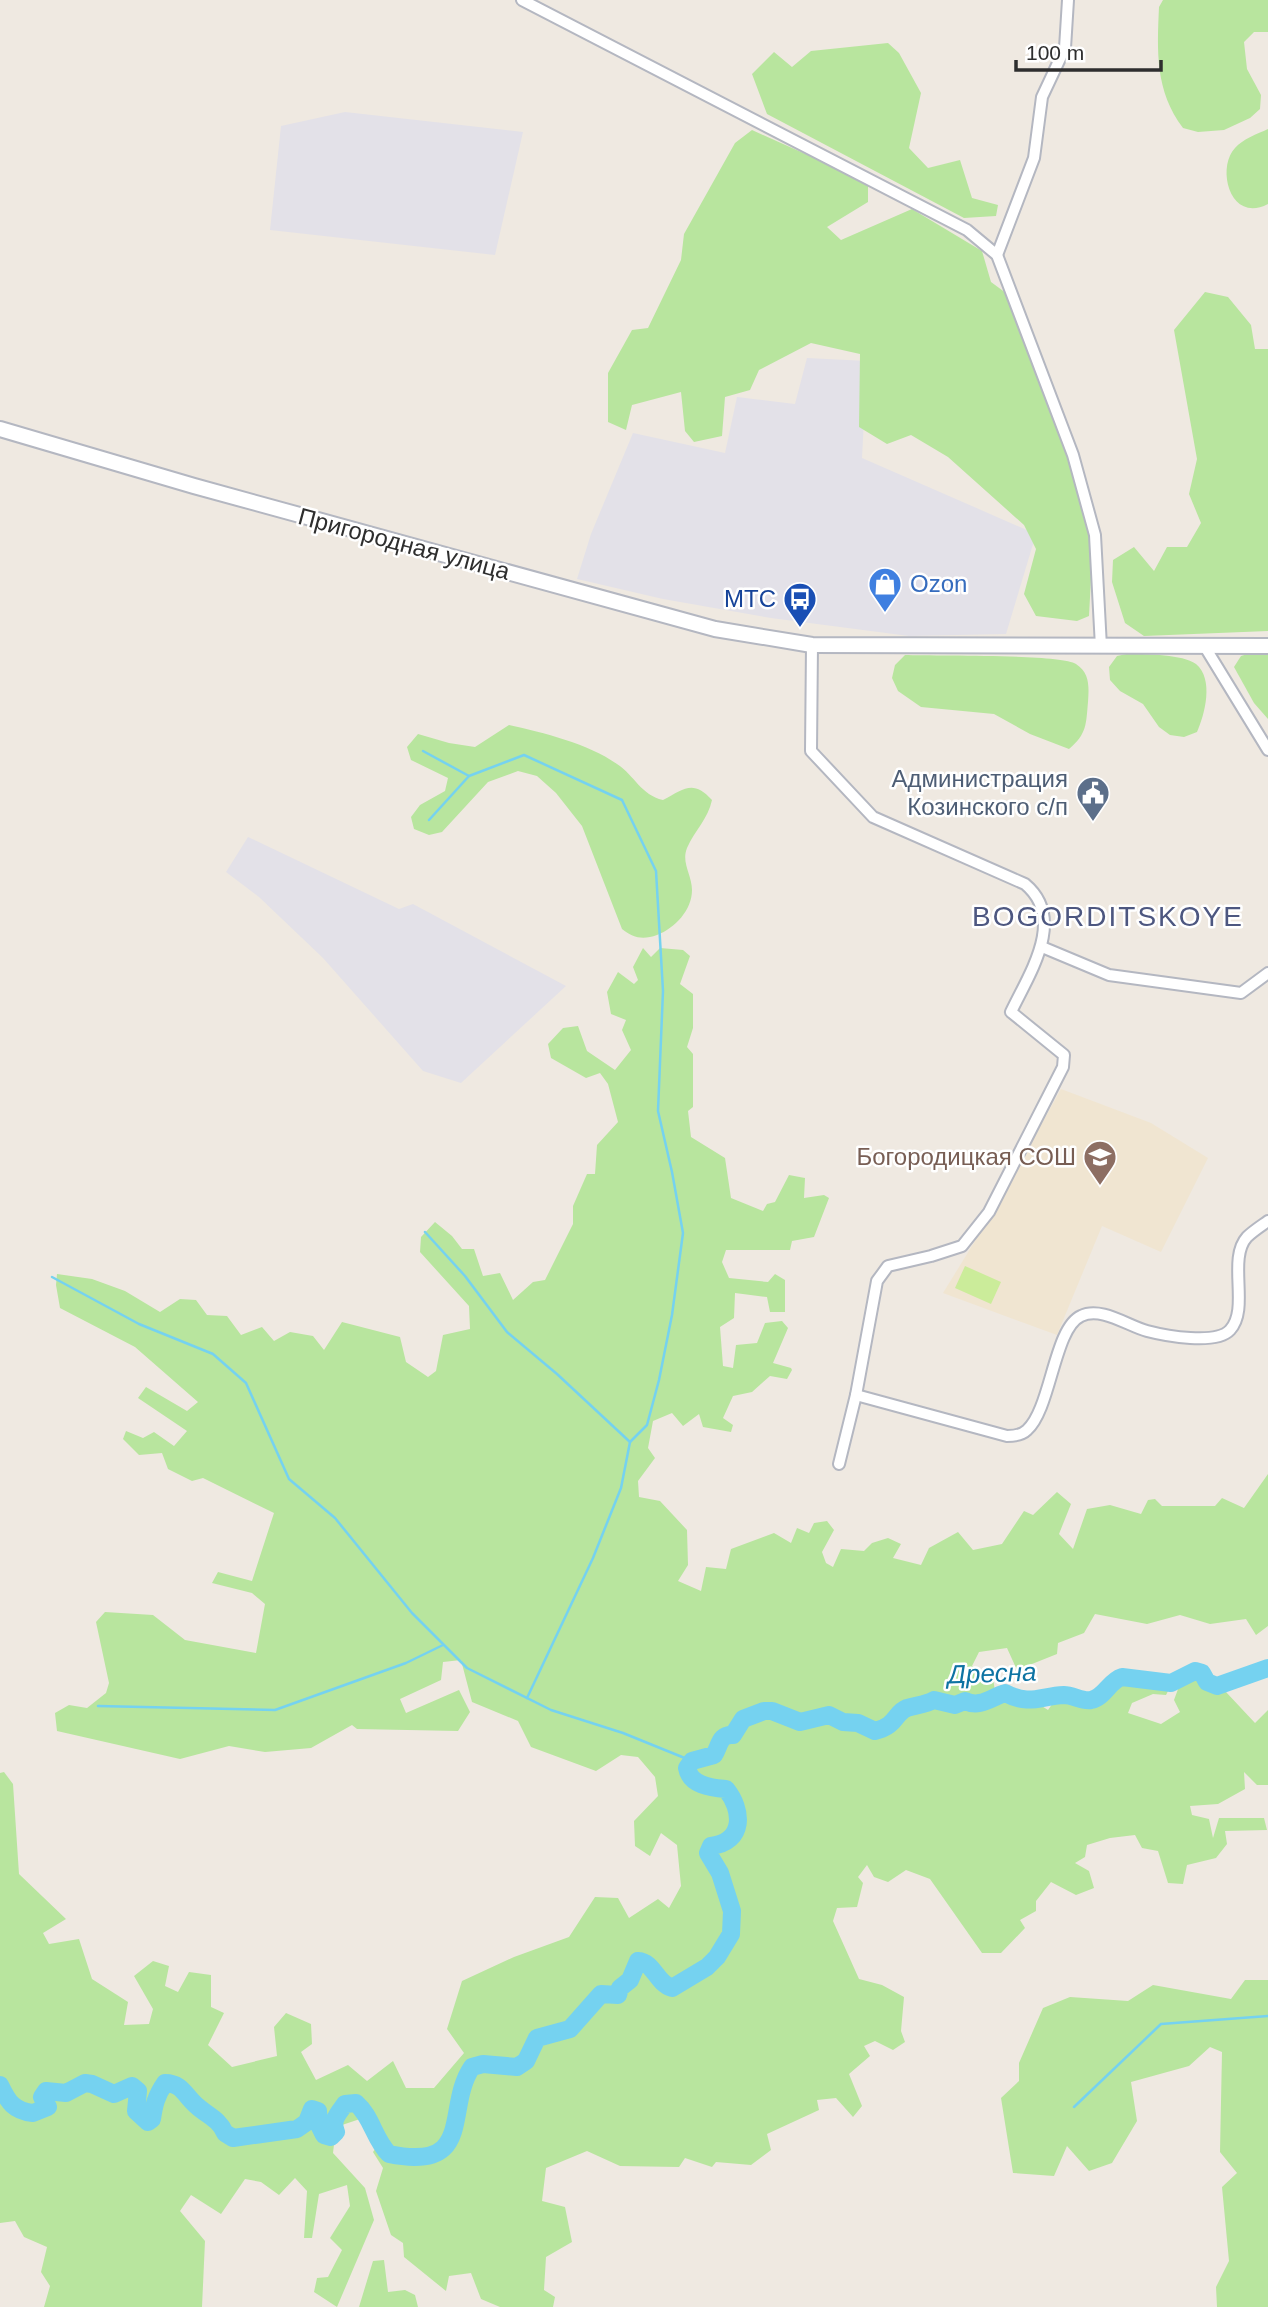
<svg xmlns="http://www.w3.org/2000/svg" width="1268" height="2307" viewBox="0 0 1268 2307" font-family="Arial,sans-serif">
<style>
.industrial{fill:#e3e1e8}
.education{fill:#f0e5d1}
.green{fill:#b8e59e}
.pitch{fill:#cbec9a}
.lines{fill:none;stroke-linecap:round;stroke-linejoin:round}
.stream{stroke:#75d2f0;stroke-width:2.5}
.river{stroke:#75d2f0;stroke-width:18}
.minor-casing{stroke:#b4b7c1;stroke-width:14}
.tertiary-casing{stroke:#b4b7c1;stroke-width:18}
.minor{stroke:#fff;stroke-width:10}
.tertiary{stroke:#fff;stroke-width:14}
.labels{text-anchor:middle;stroke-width:5;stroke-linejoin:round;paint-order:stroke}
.street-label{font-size:24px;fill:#2e2e2e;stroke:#fff}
.shop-label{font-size:24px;fill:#366cbe;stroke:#fff;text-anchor:start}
.transit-label{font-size:24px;fill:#164399;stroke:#fff;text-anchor:end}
.service-label{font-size:24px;fill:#4e5e75;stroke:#fff;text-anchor:end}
.education-label{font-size:24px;fill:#785e54;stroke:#fff;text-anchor:end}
.water-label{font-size:26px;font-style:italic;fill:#0d73a3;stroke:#fff}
.quarter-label{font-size:28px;letter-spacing:2px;fill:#4d5780;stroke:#fff}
</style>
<rect width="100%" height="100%" fill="#efe9e1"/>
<g class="industrial">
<polygon points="345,112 523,132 495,255 270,230 281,126"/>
<polygon points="807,358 867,361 862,458 1036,534 1006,634 909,636 771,618 663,599 577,579 591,534 633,433 725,453 737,397 795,404"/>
<polygon points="248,837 399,909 413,904 566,986 461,1083 423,1071 323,958 259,897 226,872"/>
</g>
<polygon class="education" points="1061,1089 1151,1123 1208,1158 1161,1252 1102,1226 1057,1335 943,1293 991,1215"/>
<g class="green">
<path d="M1163 0H1268V32H1254L1244 42 1247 69 1261 95 1260 109 1250 118 1224 130 1198 132 1183 128C1155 91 1157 51 1159 7Z"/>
<polygon points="888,43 899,53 921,93 909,148 928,168 960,160 972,198 998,205 996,216 964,218 767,114 752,74 774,52 792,67 811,51"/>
<path d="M1268 129V204C1230 224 1216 168 1235 148 1243 139 1257 134 1268 129Z"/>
<polygon points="752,130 868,182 868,202 827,227 841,240 912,209 982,251 991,282 1010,296 1068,457 1093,541 1089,616 1077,621 1036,616 1024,594 1036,549 1024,525 948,457 911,435 887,444 859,427 860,354 811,343 759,370 750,390 725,397 722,436 694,442 685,431 681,392 632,405 626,430 608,422 608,373 632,330 648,328 681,260 684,234 735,143"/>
<polygon points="1205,292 1228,297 1251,325 1255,349 1268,349 1268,631 1144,636 1125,623 1112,582 1113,560 1134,547 1154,571 1167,547 1187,547 1201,523 1189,494 1197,459 1174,330"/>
<polygon points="1254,652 1268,652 1268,719 1254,703 1234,667 1241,656"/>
<path d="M1131 653C1148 655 1182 654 1196 664 1214 679 1205 714 1197 732L1184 737 1170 735 1159 727 1143 704 1120 691 1110 680 1109 667 1117 656Z"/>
<path d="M905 655C932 656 1061 654 1076 664 1090 673 1089 687 1088 702 1086 724 1087 734 1069 749L1030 734 994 714 921 707 898 691 892 678 895 665Z"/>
<path d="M509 725C544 733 587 743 617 764 635 776 641 795 663 800 684 789 693 779 712 800 708 819 695 830 687 848 681 863 692 875 692 890 692 910 675 928 657 935 643 940 633 938 622 929L582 826 556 793 537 776 518 771 488 782 442 832 429 835 414 829 411 817 420 805 445 791 448 778 411 760 407 747 418 734 449 743 475 747Z"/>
<polygon points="643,948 651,957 660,948 683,950 690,956 680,984 693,994 693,1028 687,1047 693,1054 693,1107 688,1111 691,1137 725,1158 731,1198 763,1211 767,1204 775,1202 789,1175 805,1178 804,1198 824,1195 829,1198 814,1237 792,1241 790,1250 726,1250 722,1262 729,1278 768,1282 775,1274 785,1280 785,1312 770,1312 767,1297 735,1293 734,1318 720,1327 723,1366 733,1368 736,1345 757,1343 765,1323 782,1321 788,1328 773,1363 791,1368 792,1370 787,1379 770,1376 752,1392 733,1396 723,1418 733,1425 731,1432 703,1427 699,1414 683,1426 672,1413 653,1421 648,1448 655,1458 638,1481 639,1497 660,1501 687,1530 688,1565 678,1581 701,1591 706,1567 726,1569 731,1549 774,1533 791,1543 797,1528 809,1533 814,1523 827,1521 834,1530 822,1552 826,1563 833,1567 841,1549 864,1551 872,1543 888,1538 901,1544 893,1558 921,1565 929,1548 958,1532 973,1550 1002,1544 1024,1511 1033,1515 1057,1492 1071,1504 1059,1534 1073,1549 1087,1509 1110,1505 1141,1514 1148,1500 1155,1499 1162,1506 1215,1506 1222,1498 1244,1508 1268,1474 1268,1626 1256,1635 1246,1619 1210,1624 1180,1615 1147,1624 1095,1614 1084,1633 1058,1643 1057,1654 1017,1670 1007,1648 979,1652 972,1666 993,1677 995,1692 1021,1693 1048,1710 1057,1697 1081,1707 1114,1682 1136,1679 1141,1686 1162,1677 1171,1685 1166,1695 1153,1694 1132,1703 1128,1713 1161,1724 1180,1712 1174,1700 1181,1681 1198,1674 1226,1692 1255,1723 1268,1710 1268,1785 1257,1785 1244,1772 1245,1789 1218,1804 1190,1806 1192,1815 1209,1819 1213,1838 1219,1818 1264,1818 1267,1830 1225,1831 1227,1844 1216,1858 1187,1865 1183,1884 1168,1883 1158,1851 1142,1848 1135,1835 1110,1838 1087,1845 1085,1857 1075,1863 1089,1871 1094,1888 1076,1895 1051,1882 1036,1901 1036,1911 1020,1920 1025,1928 1001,1953 982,1953 930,1879 906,1870 888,1882 874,1877 867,1865 858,1877 863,1883 857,1907 837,1908 833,1921 859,1979 882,1985 904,1997 901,2031 905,2042 893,2050 875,2041 864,2046 870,2056 849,2074 862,2106 853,2117 836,2098 817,2100 819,2110 767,2134 771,2150 751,2165 716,2162 712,2167 685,2158 679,2167 620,2166 587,2151 546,2168 542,2201 565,2207 572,2242 546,2257 544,2290 555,2297 553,2307 500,2307 481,2299 471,2273 449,2276 446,2291 404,2257 403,2243 391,2235 376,2191 383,2168 373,2152 385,2135 363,2118 336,2127 333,2153 365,2188 374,2220 337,2307 314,2292 317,2278 328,2277 342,2250 330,2238 350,2206 347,2185 319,2194 312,2238 304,2238 307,2191 295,2178 279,2195 261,2182 245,2179 221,2214 191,2195 180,2211 205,2241 202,2307 44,2307 50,2286 41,2272 47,2247 24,2237 15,2221 0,2223 0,1773 4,1772 13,1784 19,1874 66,1919 43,1933 49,1944 79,1939 92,1979 128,2002 124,2025 149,2024 153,2009 134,1976 153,1961 169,1966 165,1986 178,1992 189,1972 211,1975 211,2007 224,2013 208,2045 232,2067 277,2056 274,2027 286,2013 311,2024 312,2044 301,2052 316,2080 348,2065 367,2081 393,2061 406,2088 434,2088 464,2053 447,2029 462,1981 514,1957 569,1937 595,1897 618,1898 629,1918 658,1899 669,1908 681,1886 677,1845 661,1833 650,1856 635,1846 634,1821 658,1796 655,1777 638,1757 621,1755 596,1771 531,1747 518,1721 472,1702 461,1660 443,1662 441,1680 400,1699 406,1713 459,1690 470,1712 458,1731 357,1729 352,1725 311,1748 265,1752 229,1746 180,1759 57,1731 55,1713 69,1705 87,1708 106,1693 109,1683 96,1622 105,1612 153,1615 185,1640 256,1653 265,1604 252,1593 212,1583 218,1572 252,1581 274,1513 203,1478 192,1481 168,1469 162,1453 139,1455 123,1439 126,1431 143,1438 154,1432 174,1446 187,1431 138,1398 146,1387 187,1411 198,1402 135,1347 60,1308 56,1285 57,1274 92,1279 125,1291 160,1312 180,1299 196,1300 207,1315 227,1316 241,1335 262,1327 274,1341 290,1332 313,1336 324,1350 342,1322 400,1337 406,1362 428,1377 436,1371 443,1335 470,1329 469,1306 420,1252 421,1237 435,1222 452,1236 462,1249 474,1249 483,1276 500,1273 513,1300 533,1282 545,1280 573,1224 573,1206 587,1174 595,1174 597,1145 618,1122 608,1084 600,1073 586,1078 551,1058 548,1044 563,1028 578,1026 587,1051 615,1070 631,1050 622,1030 626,1020 611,1014 607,992 618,972 634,984 638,980 633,967"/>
<polygon points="1245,1980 1268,1980 1268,2307 1217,2307 1216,2287 1229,2261 1222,2187 1237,2173 1220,2152 1222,2052 1210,2047 1189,2066 1131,2082 1137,2121 1112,2163 1089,2171 1067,2146 1054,2176 1013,2173 1001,2098 1019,2081 1019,2063 1043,2008 1070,1997 1128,2001 1153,1985 1231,1999"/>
<polygon points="384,2260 388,2292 405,2290 415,2295 418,2307 359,2307 373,2261"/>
</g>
<polygon class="pitch" points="965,1266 1001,1282 991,1304 955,1288"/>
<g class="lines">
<g class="stream">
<polyline points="423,751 469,776"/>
<polyline points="429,820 469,776 524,755 622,800 656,871 663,991 658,1111 672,1172 683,1233 672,1315 659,1380 647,1425 630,1442"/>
<polyline points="425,1232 465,1276 507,1332 557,1374 630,1442 621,1488 593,1558 527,1698"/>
<polyline points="52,1277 139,1324 213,1354 246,1383 289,1479 335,1518 412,1613 467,1668 551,1710 623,1733 692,1761"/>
<polyline points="98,1706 275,1710 406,1663 443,1645"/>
<polyline points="1074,2107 1161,2024 1268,2016"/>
</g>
<path class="river" d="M0 2085C8 2102 14 2111 33 2113L48 2107 42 2097 46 2091 66 2093 85 2083 92 2084 114 2094 132 2086 138 2091 136 2111 148 2122 152 2119C154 2105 156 2096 165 2083 182 2083 185 2096 197 2106 208 2116 219 2119 225 2133L233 2138 297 2129 307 2122 312 2109 318 2111 319 2125 324 2135 331 2137 336 2132C331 2120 338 2114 345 2104L356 2103C372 2117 374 2139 389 2154 476 2172 444 2108 472 2067L483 2064 517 2067 526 2061 537 2038 570 2029 601 1994 618 1995 620 1988 630 1980 638 1961C654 1962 656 1983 672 1988L707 1967 717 1957 731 1934 732 1911 720 1873 708 1853 711 1846C745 1842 743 1810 726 1789 710 1788 690 1785 687 1768L692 1761 714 1755C720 1746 719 1734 733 1735L743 1719 764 1711H772L800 1722 829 1715 843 1722 858 1723 875 1731C897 1726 894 1713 907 1708 916 1705 925 1705 934 1700L955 1705 965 1701C980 1708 990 1698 1005 1693 1030 1706 1040 1696 1064 1695 1073 1695 1083 1702 1091 1700 1105 1697 1109 1681 1122 1677L1171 1683 1195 1671 1202 1673 1207 1682 1217 1686 1268 1668"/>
<defs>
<g id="minor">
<polyline points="522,0 967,230 997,255 1073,455 1095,535 1101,647"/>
<polyline points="997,255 1034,158 1042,97 1065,48 1068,0"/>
<path d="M812 645 811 751 873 817 1025 884C1067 919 1029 974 1011 1012L1064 1055 1063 1067 989 1212 962 1246 931 1256 888 1266 877 1281 856 1395 839 1464"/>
<polyline points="1205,647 1268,750"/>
<polyline points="1042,947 1109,975 1241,993 1268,973"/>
<path d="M856 1395 1007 1436C1015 1436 1022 1435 1027 1430 1051 1409 1054 1328 1081 1316 1101 1306 1128 1326 1147 1331 1166 1336 1216 1345 1230 1330 1250 1309 1227 1259 1247 1237 1253 1231 1261 1226 1268 1221"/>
</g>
<polyline id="tertiary" points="0,429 194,486 715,629 812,645 1268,646"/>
</defs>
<use href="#minor" class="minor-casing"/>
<use href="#tertiary" class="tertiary-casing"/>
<use href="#minor" class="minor"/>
<use href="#tertiary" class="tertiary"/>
</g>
<defs>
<symbol id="shop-pin" viewBox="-11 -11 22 30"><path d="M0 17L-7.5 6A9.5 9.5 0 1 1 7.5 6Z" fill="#3f7fe0" stroke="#fff"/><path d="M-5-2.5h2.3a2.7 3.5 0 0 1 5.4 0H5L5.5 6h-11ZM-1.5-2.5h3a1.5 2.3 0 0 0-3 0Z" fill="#fff"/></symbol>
<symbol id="bus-pin" viewBox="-11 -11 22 30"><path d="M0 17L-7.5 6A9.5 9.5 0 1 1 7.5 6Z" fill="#1a4fb4" stroke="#fff"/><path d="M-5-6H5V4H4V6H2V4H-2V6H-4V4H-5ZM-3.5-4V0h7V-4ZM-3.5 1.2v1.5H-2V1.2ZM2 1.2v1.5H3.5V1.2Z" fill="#fff"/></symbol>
<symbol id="civic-pin" viewBox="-11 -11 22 30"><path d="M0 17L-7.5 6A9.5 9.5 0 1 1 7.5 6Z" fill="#5c6f8a" stroke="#fff"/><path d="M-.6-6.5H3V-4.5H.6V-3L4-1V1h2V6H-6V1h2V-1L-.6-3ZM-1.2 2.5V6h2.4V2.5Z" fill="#fff"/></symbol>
<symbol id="school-pin" viewBox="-11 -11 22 30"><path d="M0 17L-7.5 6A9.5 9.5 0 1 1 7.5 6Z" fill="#8d6e63" stroke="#fff"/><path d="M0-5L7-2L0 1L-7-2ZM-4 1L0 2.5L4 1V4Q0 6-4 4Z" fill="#fff"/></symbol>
</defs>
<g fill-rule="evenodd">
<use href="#shop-pin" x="866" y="565" width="38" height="52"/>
<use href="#bus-pin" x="781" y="580" width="38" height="52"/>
<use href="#civic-pin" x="1074" y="774" width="38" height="52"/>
<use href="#school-pin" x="1081" y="1138" width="38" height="52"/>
</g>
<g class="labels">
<g class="street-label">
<text transform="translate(404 544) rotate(15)" y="8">Пригородная улица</text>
</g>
<g class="shop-label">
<text x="910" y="592">Ozon</text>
</g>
<g class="transit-label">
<text x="776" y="607">МТС</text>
</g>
<g class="service-label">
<text x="1068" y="787">Администрация<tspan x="1068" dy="28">Козинского с/п</tspan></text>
</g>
<g class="education-label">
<text x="1076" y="1165">Богородицкая СОШ</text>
</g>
<g class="water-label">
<text transform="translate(992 1673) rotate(-2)" y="9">Дресна</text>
</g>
<g class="quarter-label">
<text x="1108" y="926">BOGORDITSKOYE</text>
</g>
</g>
<path d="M1016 60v10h145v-10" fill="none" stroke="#2e2e2e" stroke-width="3.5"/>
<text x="1026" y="60" font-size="21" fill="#2e2e2e" stroke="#ffffff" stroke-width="5" paint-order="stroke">100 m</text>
</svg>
